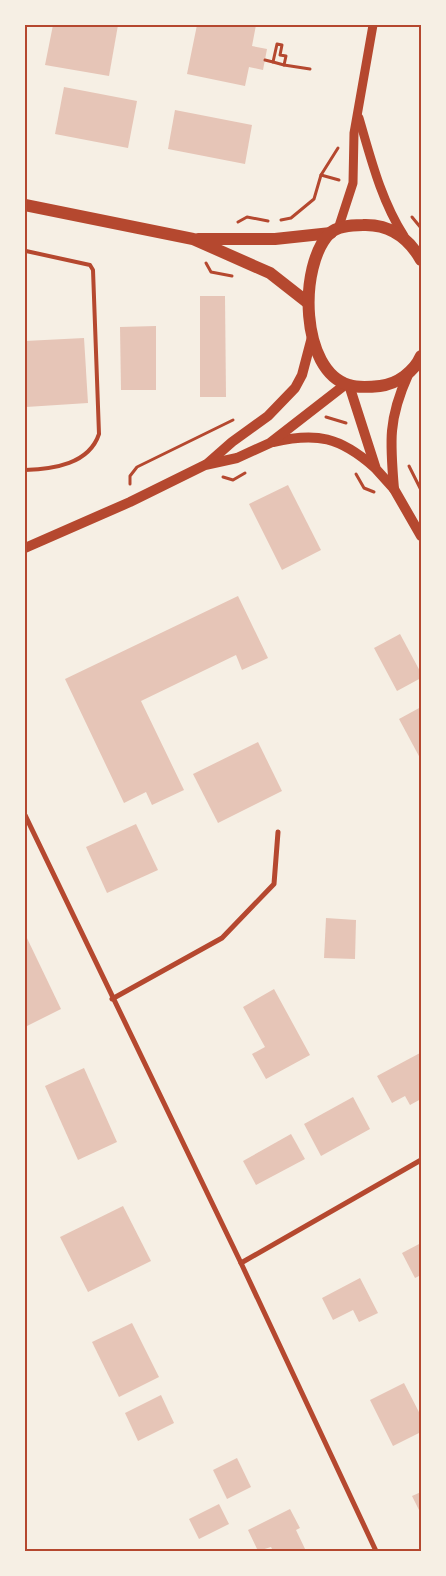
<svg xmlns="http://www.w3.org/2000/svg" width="446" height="1576" viewBox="0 0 446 1576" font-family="Roboto,sans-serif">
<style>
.building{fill:#e6c5b7}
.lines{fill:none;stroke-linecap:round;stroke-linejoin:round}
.path{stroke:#b5482f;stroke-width:3}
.service{stroke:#b5482f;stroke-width:4}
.minor{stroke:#b5482f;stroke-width:5}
.tertiary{stroke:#b5482f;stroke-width:9}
.secondary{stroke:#b5482f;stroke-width:10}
.primary{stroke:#b5482f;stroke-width:12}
.neatline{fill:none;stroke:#b5482f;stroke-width:2}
</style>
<rect width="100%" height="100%" fill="#f6efe4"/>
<g class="building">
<polygon points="53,25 118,25 109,76 45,65"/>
<polygon points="197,25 256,25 252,46 267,49 263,70 249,67 245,86 187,74"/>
<polygon points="64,87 137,101 128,148 55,134"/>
<polygon points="175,110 252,125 245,164 168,149"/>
<polygon points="200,296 225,296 226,397 200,397"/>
<polygon points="156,326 156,390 121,390 120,327"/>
<polygon points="84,338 88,403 26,407 25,341"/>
<polygon points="288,485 321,550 282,570 249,504"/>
<polygon points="238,596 268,658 242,670 236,655 141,701 184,790 152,805 146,792 124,803 65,679"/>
<polygon points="400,634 421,673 421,678 397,691 374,648"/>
<polygon points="421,707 421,757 420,758 399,719"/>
<polygon points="258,742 282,791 218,823 193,774"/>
<polygon points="136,824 158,870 107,893 86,847"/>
<polygon points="326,918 356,920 355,959 324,958"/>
<polygon points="25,934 61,1009 25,1027"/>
<polygon points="274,989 310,1055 266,1079 252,1054 265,1047 243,1007"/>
<polygon points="420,1053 421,1099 410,1105 405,1096 392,1103 377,1076"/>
<polygon points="84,1068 117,1142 78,1160 45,1086"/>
<polygon points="353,1097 370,1129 321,1156 304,1124"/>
<polygon points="291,1134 305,1159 256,1185 243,1161"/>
<polygon points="123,1206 151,1261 88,1292 60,1237"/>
<polygon points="421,1243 421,1275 415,1278 402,1253"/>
<polygon points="360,1278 378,1313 359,1322 353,1310 333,1320 322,1298"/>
<polygon points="132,1323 159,1377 119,1397 92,1342"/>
<polygon points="404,1383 421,1416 421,1432 393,1446 370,1400"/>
<polygon points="161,1395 174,1423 138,1441 125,1413"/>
<polygon points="237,1458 251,1487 227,1499 213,1470"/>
<polygon points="421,1492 421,1514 412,1496"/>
<polygon points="219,1504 229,1524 199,1539 189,1519"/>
<polygon points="290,1509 300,1528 296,1530 306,1551 273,1551 271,1547 258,1551 248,1530"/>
</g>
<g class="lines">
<g class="path">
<polyline points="265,60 273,62 277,44 282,45 280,55 286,56 284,65 310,69"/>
<polyline points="273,62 284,65"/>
<polyline points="321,175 339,180"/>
<polyline points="412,217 421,228"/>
<polyline points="281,220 291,218 314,199 321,175 338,148"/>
<polyline points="238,222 247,217 268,221"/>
<polyline points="206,263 211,272 232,276"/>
<polyline points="326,417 346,423"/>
<polyline points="409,466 421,490"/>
<polyline points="356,474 364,488 374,492"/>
<polyline points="223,477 233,480 245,473"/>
<polyline points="130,484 130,476 137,467 233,420"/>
</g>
<path class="service" d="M25 470C54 469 89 464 99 434L93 270 90 265 26 251"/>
<g class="minor">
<polyline points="25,815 241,1263 376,1551"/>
<polyline points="112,999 222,938 274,884 278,832"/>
<polyline points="241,1263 421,1160"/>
</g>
<g class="tertiary">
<path d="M359 118C371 159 381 200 404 236"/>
<polyline points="338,229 353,183 354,133 373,25"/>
</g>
<g class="secondary">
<polyline points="349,385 376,469 394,489 421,536"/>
<path d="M273 442C317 432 340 437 374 467"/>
<polyline points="207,464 232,442 268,416 295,388 302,375 312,337"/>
<path d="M394 489C390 442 388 419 408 375"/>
<polyline points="25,548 130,502 205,465 237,458 270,443 346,384"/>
</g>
<g class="primary">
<polyline points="25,205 193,239 270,273 307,302"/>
<polyline points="198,239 275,239 331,233"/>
<path d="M421 260C408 237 390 224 363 225 353 225 338 226 330 233 298 265 300 371 349 385 358 388 370 387 380 386 397 384 414 372 421 356"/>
</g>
</g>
<rect width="446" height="1576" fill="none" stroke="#f6efe4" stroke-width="52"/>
<rect x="26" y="26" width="394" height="1524" class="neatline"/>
</svg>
